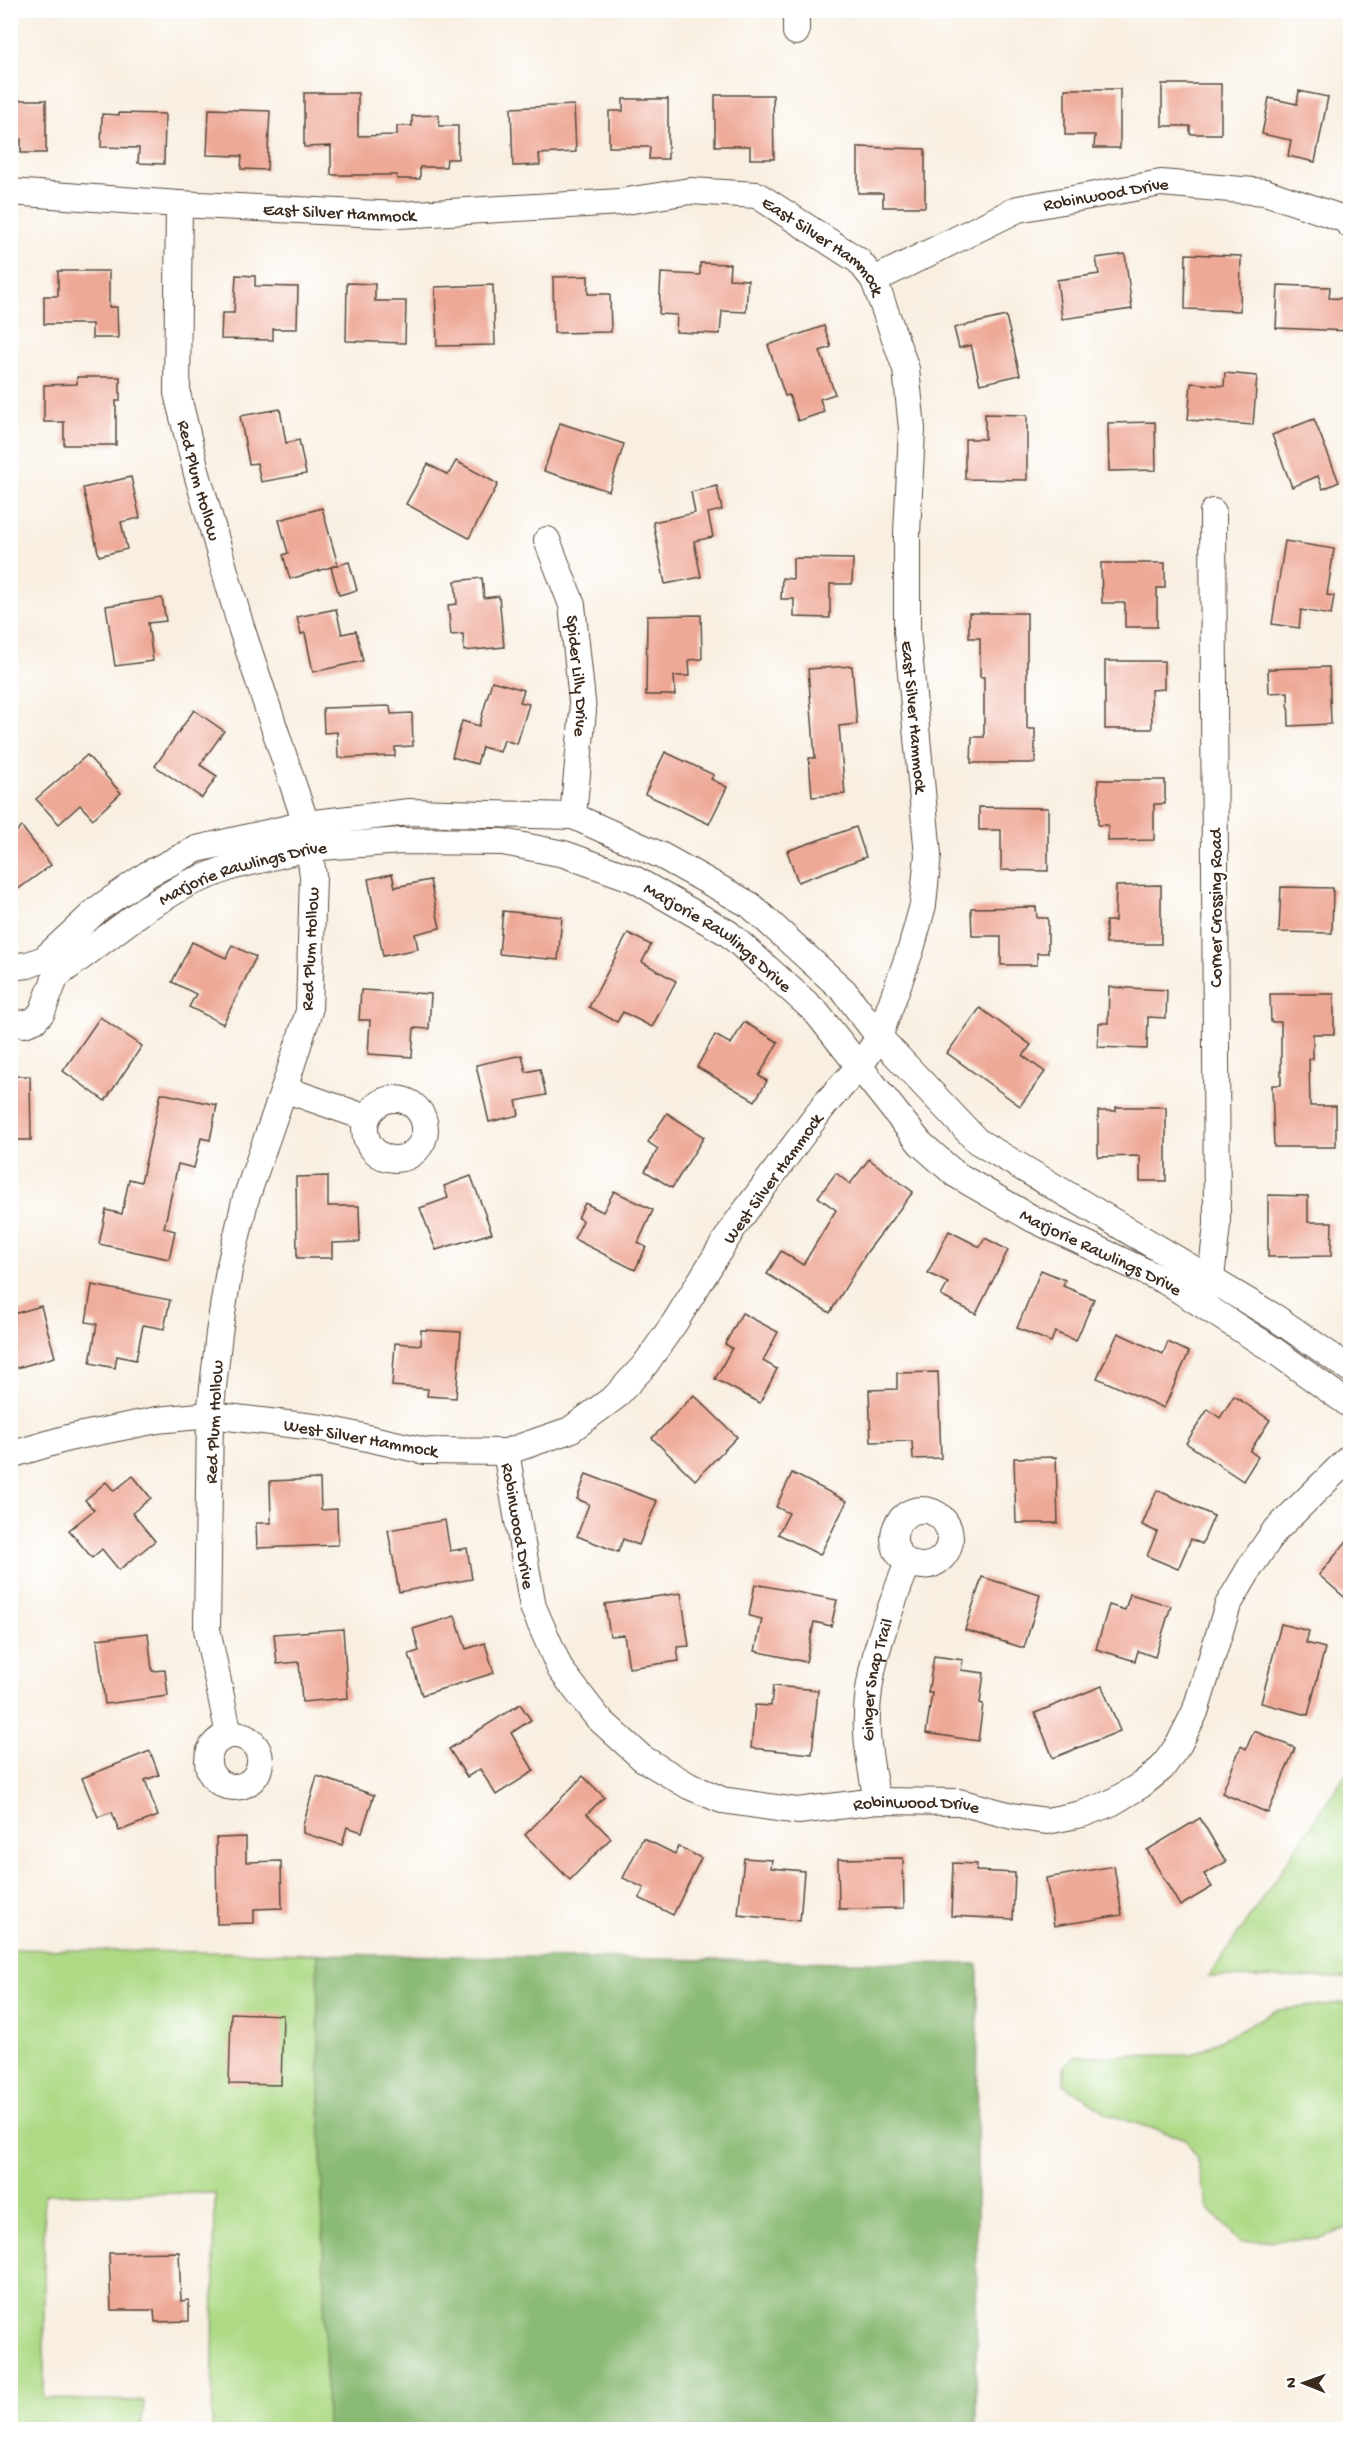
<svg xmlns="http://www.w3.org/2000/svg" width="1361" height="2440" viewBox="0 0 1361 2440" font-family="'Gochi Hand',sans-serif">
<style>
.green{fill:#aeda86;stroke:#748252;stroke-width:1.5}
.forest{fill:#8aba73;stroke:#627248;stroke-width:1.5}
.building{fill:#eea896}
.lines{fill:none;stroke-linecap:round;stroke-linejoin:round}
.street-casing{stroke:#57483b;stroke-width:28}
.street{stroke:#fff;stroke-width:26}
.labels{text-anchor:middle;stroke-width:5;stroke-linejoin:round;paint-order:stroke}
.street-label{font-size:18px;fill:#3b2a1e;stroke:#fff}
</style>
<rect width="100%" height="100%" fill="#fff"/>
<filter id="ink" filterUnits="userSpaceOnUse"><feTurbulence type="fractalNoise" baseFrequency=".0167" numOctaves="2"/><feDisplacementMap in="SourceGraphic" scale="12" xChannelSelector="R" yChannelSelector="G"/><feConvolveMatrix kernelMatrix="1 2 1 2 8 2 1 2 1" color-interpolation-filters="sRGB"/></filter>
<filter id="wash" filterUnits="userSpaceOnUse"><feTurbulence type="fractalNoise" baseFrequency=".008" numOctaves="4" result="noise"/><feDisplacementMap in="SourceGraphic" scale="24" xChannelSelector="R" yChannelSelector="G"/><feGaussianBlur stdDeviation="1.35" result="paint"/><feColorMatrix in="noise" values="0 0 0 0 0 0 0 0 0 0 0 0 0 0 0 0 0 1.4 0 .05"/><feComposite in="paint" operator="in"/></filter>
<g filter="url(#wash)">
<rect width="100%" height="100%" fill="#f8efe1"/>
<g class="green">
<polygon points="1350,1768 1350,1978 1209,1977"/>
<polygon points="11,1949 317,1954 327,2429 212,2429 215,2193 44,2194 44,2399 144,2401 141,2429 11,2430"/>
<polygon points="1341,2003 1350,2005 1350,2227 1320,2238 1241,2242 1208,2208 1196,2157 1186,2139 1110,2115 1064,2084 1064,2066 1077,2056 1192,2055 1277,2010"/>
</g>
<polygon class="forest" points="317,1954 978,1964 976,2429 327,2429"/>
<g id="blocks">
<g class="building">
<polygon points="1162,84 1221,84 1221,134 1190,134 1190,126 1162,126"/>
<polygon points="1065,89 1120,89 1120,148 1094,148 1095,135 1065,135"/>
<polygon points="1299,91 1328,97 1315,162 1288,156 1291,140 1262,134 1269,98 1297,104"/>
<polygon points="304,93 358,93 358,136 397,135 397,126 412,126 412,116 439,115 439,126 458,126 458,159 447,159 446,167 420,167 420,179 397,179 397,175 331,175 331,146 304,147"/>
<polygon points="715,95 773,95 774,159 750,159 750,146 715,146"/>
<polygon points="623,99 668,99 668,159 649,159 650,147 609,147 609,111 623,111"/>
<polygon points="10,100 46,100 46,153 21,153 21,139 10,139"/>
<polygon points="574,105 576,152 539,154 540,165 513,166 511,108"/>
<polygon points="209,109 270,111 267,170 241,169 242,156 207,155"/>
<polygon points="119,113 165,114 164,164 138,163 139,148 101,147 102,114 119,115"/>
<polygon points="858,147 925,149 925,207 883,207 883,193 858,193"/>
<polygon points="1125,254 1132,309 1062,319 1057,280 1099,274 1096,258"/>
<polygon points="1186,254 1241,256 1240,311 1185,309"/>
<polygon points="700,263 730,264 729,279 748,280 746,312 722,311 720,334 676,332 677,315 659,314 661,273 700,275"/>
<polygon points="58,271 109,271 109,307 117,307 118,338 92,338 92,324 44,324 44,296 58,296"/>
<polygon points="236,275 255,276 255,286 298,287 297,329 273,329 273,340 221,339 222,313 234,313"/>
<polygon points="588,276 588,294 610,294 611,332 554,333 553,277"/>
<polygon points="347,283 375,284 375,301 406,301 405,343 346,341"/>
<polygon points="493,285 495,345 437,346 435,287"/>
<polygon points="1278,285 1330,287 1329,298 1350,299 1350,331 1276,328"/>
<polygon points="1006,316 1020,375 980,384 971,345 959,348 954,328"/>
<polygon points="824,326 831,347 820,351 835,394 820,399 824,412 798,421 789,395 785,396 768,345"/>
<polygon points="1225,373 1257,376 1253,425 1188,420 1191,383 1224,386"/>
<polygon points="77,377 120,377 120,401 116,401 116,445 64,445 64,422 44,422 44,385 77,384"/>
<polygon points="280,409 286,443 299,440 306,474 261,482 257,463 249,464 240,416"/>
<polygon points="985,414 1027,415 1027,480 965,479 965,439 985,439"/>
<polygon points="1314,419 1339,482 1323,489 1318,476 1292,487 1272,435"/>
<polygon points="1155,422 1156,470 1109,471 1108,423"/>
<polygon points="560,423 624,444 609,491 544,471"/>
<polygon points="456,461 498,484 469,538 406,504 428,464 448,475"/>
<polygon points="131,477 140,518 121,522 127,549 99,556 83,488"/>
<polygon points="717,486 722,510 708,513 713,537 694,541 701,577 665,584 653,522 695,513 691,492"/>
<polygon points="322,508 338,565 290,579 283,555 288,553 279,520"/>
<polygon points="1285,541 1334,549 1327,595 1334,596 1331,615 1301,610 1299,628 1272,624"/>
<polygon points="793,558 853,559 852,584 830,584 830,618 794,617 794,599 781,599 782,578 793,579"/>
<polygon points="349,562 357,590 339,595 331,567"/>
<polygon points="1101,563 1165,563 1165,588 1157,588 1157,627 1125,627 1125,603 1102,603"/>
<polygon points="482,578 484,598 499,596 504,647 464,651 463,634 451,635 448,605 457,604 455,581"/>
<polygon points="162,598 166,621 148,623 153,661 115,666 106,606"/>
<polygon points="336,609 342,634 356,631 363,661 313,672 305,633 301,634 297,617"/>
<polygon points="969,613 1027,613 1027,729 1035,729 1035,763 971,763 972,737 984,737 984,677 980,677 980,638 969,638"/>
<polygon points="701,615 702,659 689,660 690,676 674,676 675,695 646,695 647,616"/>
<polygon points="1105,661 1164,661 1164,689 1151,690 1152,729 1105,729"/>
<polygon points="852,666 857,724 839,726 845,794 812,797 809,758 815,758 808,669"/>
<polygon points="1329,667 1331,724 1289,726 1288,692 1269,693 1268,669"/>
<polygon points="492,681 524,690 520,702 529,704 517,744 504,740 500,752 482,747 477,764 452,757 462,721 479,726"/>
<polygon points="390,706 391,714 412,713 413,746 395,747 395,756 338,758 337,732 324,733 323,708"/>
<polygon points="194,710 224,731 200,765 217,776 202,798 155,766"/>
<polygon points="665,752 714,775 711,779 727,787 709,824 645,794"/>
<polygon points="87,755 121,793 93,819 80,805 59,824 36,799"/>
<polygon points="1098,780 1165,780 1165,804 1154,804 1154,840 1108,841 1108,825 1098,825"/>
<polygon points="979,807 1048,808 1048,871 1001,870 1001,830 979,830"/>
<polygon points="22,827 51,865 10,895 10,836"/>
<polygon points="856,827 866,857 798,882 787,851"/>
<polygon points="392,874 395,887 430,880 440,928 415,934 418,949 383,956 368,879"/>
<polygon points="1161,885 1161,944 1106,944 1106,921 1115,921 1116,886"/>
<polygon points="1281,887 1333,888 1332,933 1279,932"/>
<polygon points="1036,907 1037,918 1048,918 1048,953 1037,953 1037,965 1001,965 1001,936 972,936 971,908"/>
<polygon points="503,911 562,917 558,960 499,954"/>
<polygon points="628,933 651,945 642,962 676,981 652,1027 623,1012 617,1022 589,1007"/>
<polygon points="192,942 226,958 232,945 256,957 223,1024 189,1007 196,994 172,982"/>
<polygon points="1109,987 1167,990 1166,1018 1148,1017 1147,1049 1098,1047 1099,1023 1108,1023"/>
<polygon points="361,990 431,994 429,1029 414,1028 412,1057 368,1054 370,1020 359,1020"/>
<polygon points="1270,994 1334,994 1334,1034 1313,1034 1313,1059 1309,1059 1310,1106 1336,1106 1336,1147 1274,1147 1272,1085 1281,1085 1281,1022 1271,1022"/>
<polygon points="980,1008 1031,1045 1023,1056 1045,1072 1020,1106 947,1053"/>
<polygon points="100,1017 142,1046 105,1101 63,1071"/>
<polygon points="744,1022 778,1042 759,1076 767,1081 755,1101 697,1067 715,1035 731,1044"/>
<polygon points="522,1055 526,1072 540,1069 546,1095 516,1101 519,1115 489,1122 476,1065"/>
<polygon points="10,1076 30,1076 31,1140 10,1140"/>
<polygon points="161,1093 217,1105 210,1140 201,1138 194,1168 178,1164 164,1228 175,1231 169,1259 99,1244 106,1210 122,1214 129,1179 141,1182"/>
<polygon points="1116,1107 1166,1107 1166,1181 1140,1181 1140,1156 1098,1157 1098,1111 1116,1111"/>
<polygon points="667,1113 704,1137 672,1188 645,1171 658,1149 648,1142"/>
<polygon points="869,1159 913,1192 867,1252 830,1313 767,1274 781,1251 803,1265 836,1210 818,1197 836,1173 850,1184"/>
<polygon points="328,1176 328,1206 359,1206 360,1242 332,1243 332,1258 297,1258 296,1177"/>
<polygon points="471,1176 492,1233 436,1250 420,1208 448,1198 444,1186"/>
<polygon points="614,1191 653,1210 638,1243 646,1247 635,1270 574,1239 583,1221 578,1218 585,1203 603,1212"/>
<polygon points="1268,1195 1308,1196 1308,1222 1332,1222 1331,1256 1268,1257"/>
<polygon points="949,1231 980,1247 985,1238 1008,1250 976,1314 941,1296 948,1283 928,1273"/>
<polygon points="1041,1270 1065,1280 1063,1286 1094,1299 1076,1341 1055,1332 1051,1342 1017,1328"/>
<polygon points="92,1285 170,1300 164,1329 143,1325 136,1360 117,1356 115,1368 90,1363 97,1324 86,1322"/>
<polygon points="41,1306 55,1357 10,1370 10,1315"/>
<polygon points="742,1313 778,1332 763,1361 777,1369 760,1403 715,1379 732,1348 725,1344"/>
<polygon points="421,1330 461,1332 456,1398 427,1396 428,1389 392,1386 395,1343 421,1345"/>
<polygon points="1118,1333 1163,1354 1168,1342 1189,1352 1164,1408 1097,1378"/>
<polygon points="938,1372 941,1458 913,1459 912,1441 871,1442 869,1390 897,1389 897,1373"/>
<polygon points="694,1395 737,1437 695,1480 652,1438"/>
<polygon points="1234,1396 1270,1420 1250,1451 1258,1457 1243,1481 1186,1443 1208,1409 1220,1418"/>
<polygon points="1056,1457 1058,1523 1016,1523 1014,1458"/>
<polygon points="792,1473 847,1501 820,1555 778,1534 789,1513 776,1507"/>
<polygon points="586,1474 657,1501 639,1545 623,1539 618,1552 577,1536 589,1504 577,1499"/>
<polygon points="133,1476 151,1498 132,1513 155,1541 119,1570 102,1549 92,1558 69,1530 94,1510 85,1500 106,1482 114,1491"/>
<polygon points="320,1479 321,1510 337,1509 338,1545 257,1548 256,1523 271,1523 270,1481"/>
<polygon points="1157,1490 1214,1516 1202,1544 1191,1539 1178,1569 1147,1556 1157,1532 1142,1525"/>
<polygon points="445,1520 450,1551 467,1548 472,1579 399,1592 388,1530"/>
<polygon points="1350,1537 1350,1602 1319,1575"/>
<polygon points="982,1577 1040,1595 1024,1648 965,1630"/>
<polygon points="755,1584 837,1600 831,1626 814,1622 806,1662 755,1651 762,1619 749,1616"/>
<polygon points="681,1593 689,1646 677,1647 679,1661 629,1668 624,1635 610,1636 605,1604"/>
<polygon points="1130,1594 1171,1606 1155,1657 1138,1651 1135,1661 1096,1649 1109,1605 1125,1610"/>
<polygon points="455,1616 466,1649 485,1643 494,1673 422,1695 409,1654 419,1651 413,1629"/>
<polygon points="1281,1624 1309,1631 1306,1643 1325,1648 1308,1715 1261,1703"/>
<polygon points="343,1629 348,1698 302,1702 299,1662 277,1664 274,1634"/>
<polygon points="148,1633 152,1671 165,1670 168,1696 105,1704 97,1639"/>
<polygon points="934,1656 963,1660 961,1670 984,1673 980,1703 983,1704 978,1741 926,1733 932,1693 928,1693"/>
<polygon points="773,1686 818,1690 812,1754 751,1748 755,1705 771,1706"/>
<polygon points="1102,1686 1120,1731 1053,1758 1035,1713"/>
<polygon points="520,1704 531,1720 511,1733 534,1771 496,1795 480,1769 467,1777 449,1749"/>
<polygon points="1254,1731 1295,1748 1268,1813 1222,1793 1241,1746 1246,1749"/>
<polygon points="150,1751 159,1775 145,1780 158,1816 119,1831 112,1812 98,1817 82,1778"/>
<polygon points="317,1776 374,1795 362,1832 347,1827 342,1845 303,1833 303,1825"/>
<polygon points="583,1776 604,1797 587,1814 611,1838 570,1880 525,1835"/>
<polygon points="1200,1818 1226,1862 1204,1874 1212,1887 1180,1906 1147,1850"/>
<polygon points="246,1837 246,1862 281,1861 282,1908 254,1909 254,1923 217,1924 216,1838"/>
<polygon points="643,1838 675,1854 678,1846 701,1858 673,1915 639,1898 644,1888 623,1878"/>
<polygon points="744,1858 772,1860 771,1868 804,1871 800,1921 738,1915"/>
<polygon points="903,1858 904,1908 839,1909 838,1859"/>
<polygon points="953,1863 977,1864 976,1871 1015,1873 1013,1919 951,1916"/>
<polygon points="1114,1866 1122,1915 1054,1926 1046,1878"/>
<polygon points="231,2013 283,2015 281,2085 229,2084"/>
<polygon points="179,2252 181,2301 189,2300 189,2321 155,2322 154,2310 111,2310 109,2253"/>
</g>
</g>
</g>
<g filter="url(#ink)">
<use href="#blocks" fill-opacity="0" stroke="#57483b" stroke-width="1.5"/>
<g class="lines">
<defs>
<g id="street">
<polyline points="796,32 796,10"/>
<path id="s1" d="M10 192 179 204 399 215 620 202 690 191 757 195 859 261 874 280 906 369 912 429 907 534V631L928 855 923 905 911 949 879 1037 860 1066 826 1103 735 1225 675 1322 644 1366 615 1397 570 1430 506 1452 425 1451 323 1428 210 1415 157 1420 68 1438 10 1455"/>
<path id="s2" d="M179 204 177 393 197 474 241 627 306 824 313 876 309 1011 284 1089 245 1201 229 1270 219 1333 210 1415 207 1629 229 1735"/>
<path id="s3" d="M874 280 1018 209 1161 183 1265 192 1344 219 1350 225"/>
<path id="s4" d="M547 540 572 605 583 711 573 816"/>
<polyline points="10,967 28,965 44,959 98,909 148,874 197,849 306,824 409,812 573,816 662,856 750,905 844,991 879,1037 977,1141 1276,1318 1350,1369"/>
<path id="s5" d="M10 1022 24 1024 35 1020 42 1012 56 976 145 909 187 884 231 867 308 848 401 841 503 842 564 854 634 879 728 933 816 1012 920 1143 955 1174 1033 1219 1165 1281 1272 1349 1350 1405"/>
<polyline points="284,1089 367,1118"/>
<circle cx="395" cy="1129" r="30"/>
<polyline points="1206,1291 1211,1278 1217,1225 1213,512"/>
<path id="s6" d="M506 1452 533 1607 560 1669 597 1717 642 1758 689 1786 722 1800 798 1811 877 1801 959 1802 1012 1816 1047 1821 1082 1814 1111 1803 1141 1785 1162 1768 1179 1744 1195 1712 1228 1605 1251 1566 1274 1532 1350 1457"/>
<circle cx="922" cy="1538" r="28"/>
<circle cx="234" cy="1761" r="26"/>
<path id="s7" d="M877 1801C873 1778 868 1755 867 1732 864 1672 887 1617 908 1562"/>
</g>
</defs>
<use href="#street" class="street-casing"/>
<use href="#street" class="street"/>
</g>
</g>
<g class="labels">
<g class="street-label">
<text dy="6" stroke="none"><textPath href="#s3" startOffset="250">Robinwood Drive</textPath></text>
<text dy="6" stroke="none"><textPath href="#s1" startOffset="330">East Silver Hammock</textPath></text>
<text dy="6" stroke="none"><textPath href="#s1" startOffset="834">East Silver Hammock</textPath></text>
<text dy="6" stroke="none"><textPath href="#s2" startOffset="279">Red Plum Hollow</textPath></text>
<text dy="6" stroke="none"><textPath href="#s4" startOffset="141">Spider Lilly Drive</textPath></text>
<text dy="6" stroke="none"><textPath href="#s1" startOffset="1338">East Silver Hammock</textPath></text>
<text dy="6" stroke="none"><textPath href="#s5" startOffset="292">Marjorie Rawlings Drive</textPath></text>
<text transform="translate(1215 908) rotate(-90)" y="6">Corner Crossing Road</text>
<text dy="6" stroke="none"><textPath href="#s5" startOffset="796">Marjorie Rawlings Drive</textPath></text>
<text transform="translate(309 949) rotate(-87)" y="6">Red Plum Hollow</text>
<text transform="translate(772 1178) rotate(-54)" y="6">West Silver Hammock</text>
<text dy="6" stroke="none"><textPath href="#s5" startOffset="1300">Marjorie Rawlings Drive</textPath></text>
<text transform="translate(213 1422) rotate(-87)" y="6">Red Plum Hollow</text>
<text transform="translate(361 1437) rotate(10)" y="6">West Silver Hammock</text>
<text dy="6" stroke="none"><textPath href="#s6" startOffset="75">Robinwood Drive</textPath></text>
<text dy="6" stroke="none"><textPath href="#s7" startOffset="123">Ginger Snap Trail</textPath></text>
<text dy="6" stroke="none"><textPath href="#s6" startOffset="633">Robinwood Drive</textPath></text>
</g>
</g>
<rect width="1361" height="2440" fill="none" stroke="#fff" stroke-width="36"/>
<g transform="translate(1304 2383) rotate(271)" stroke="#ffffff" stroke-width="4.5" paint-order="stroke">
<path d="M0-4.5L10 22L0 15L-10 22Z" fill="#3b2a1e"/>
<text y="-9" font-size="16" font-weight="bold" text-anchor="middle" fill="#3b2a1e">N</text>
</g>
</svg>
